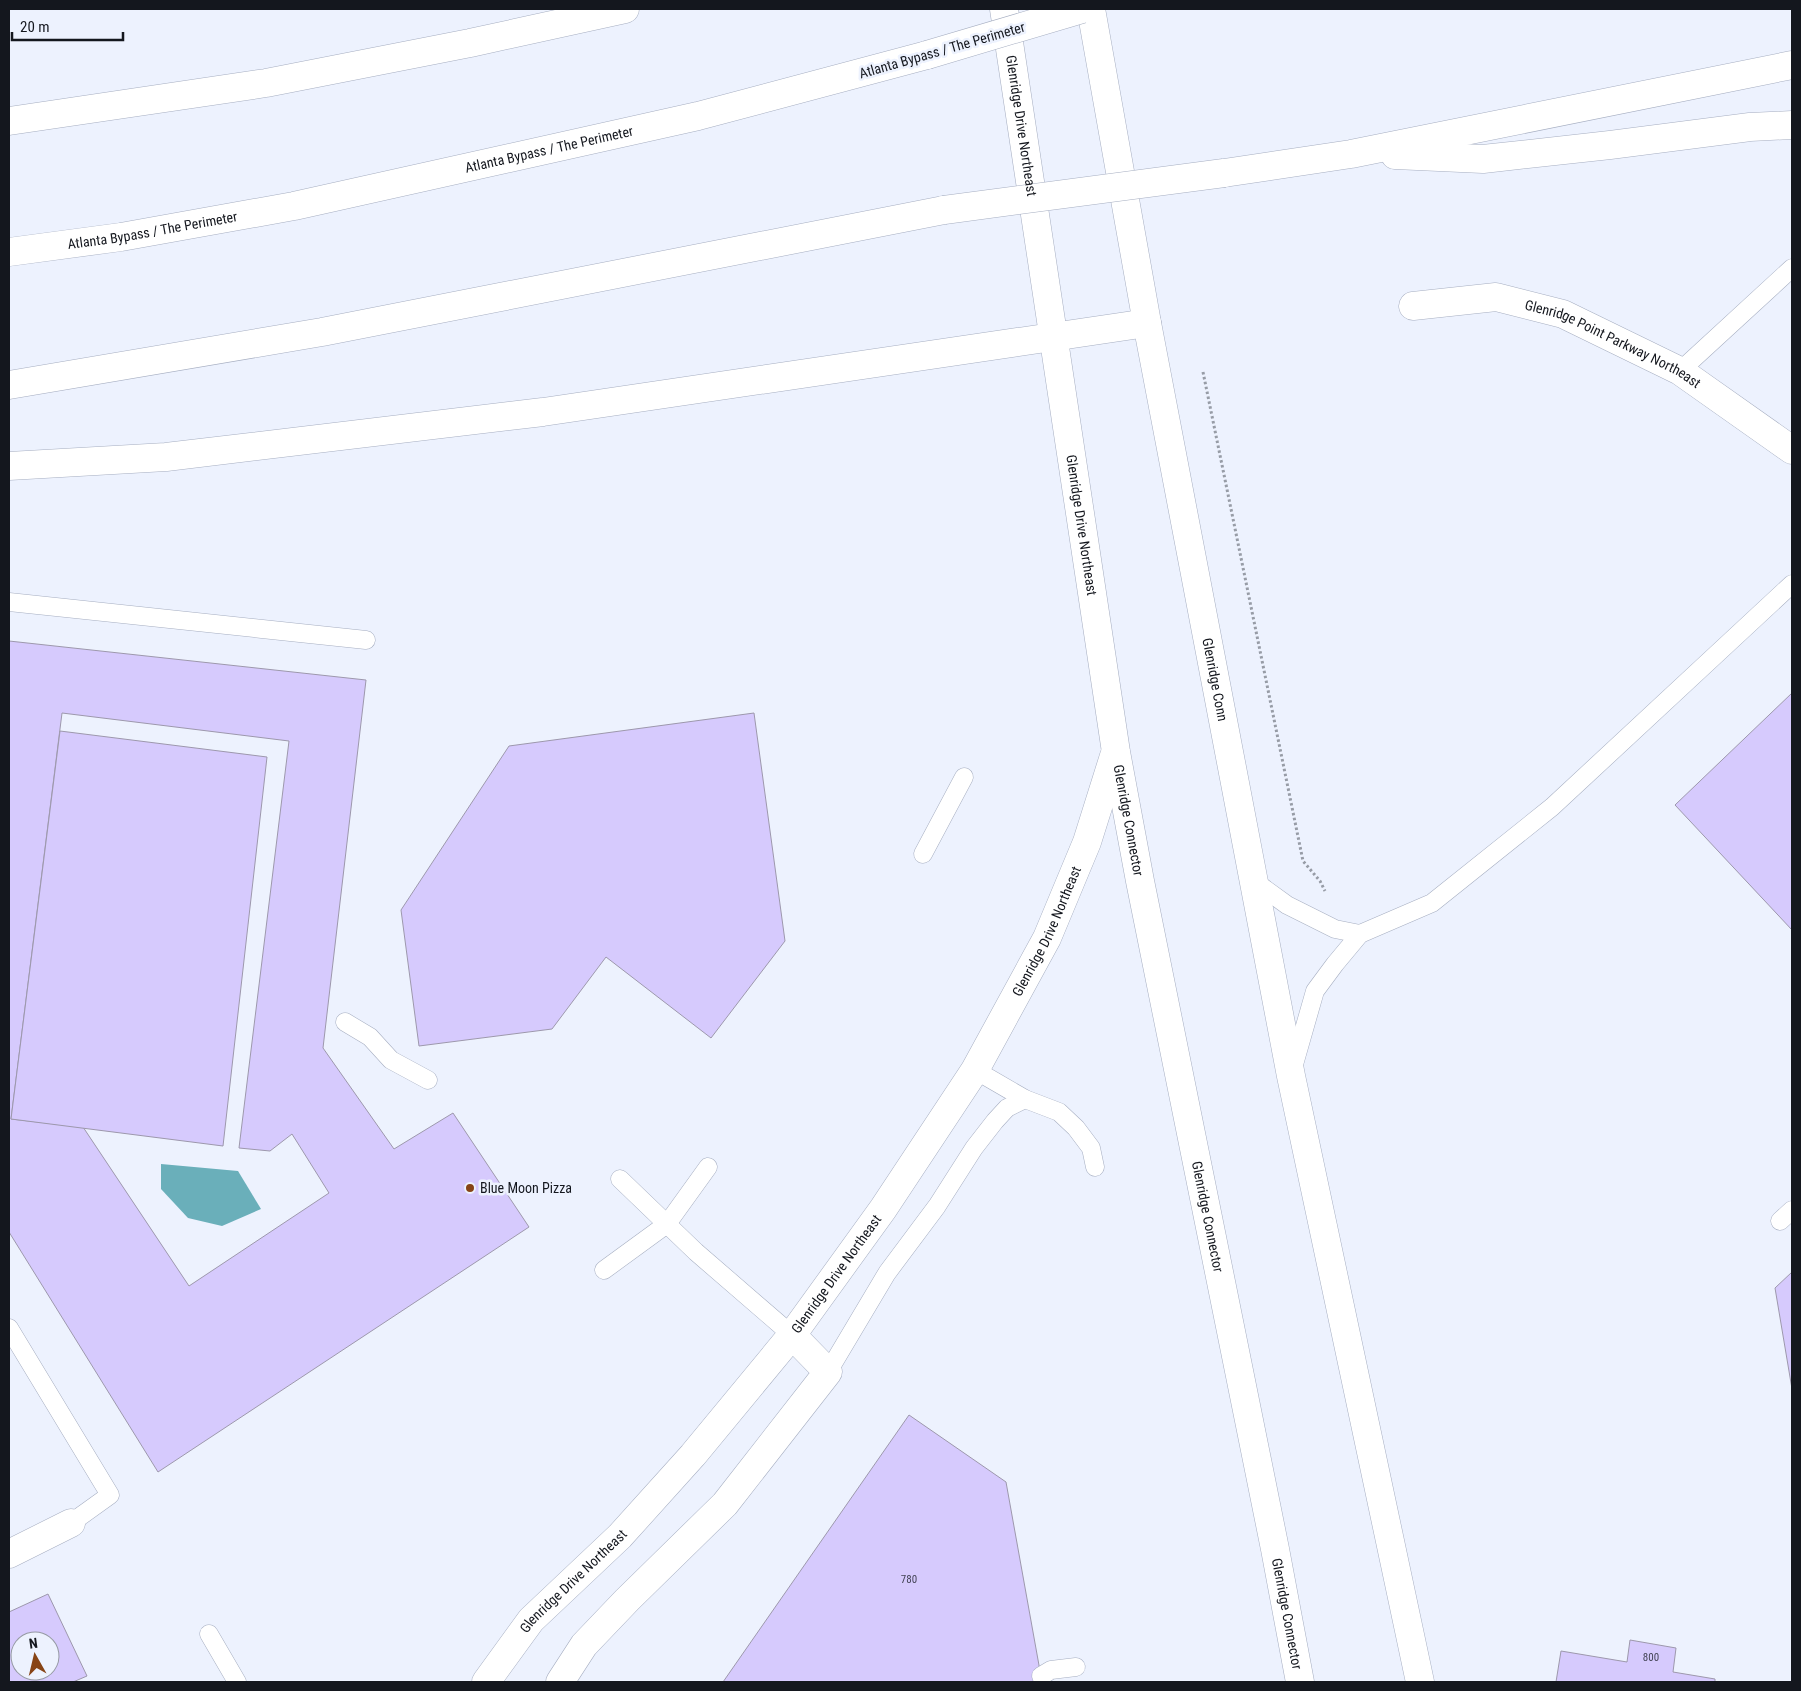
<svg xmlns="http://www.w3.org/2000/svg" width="1801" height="1691" viewBox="0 0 1801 1691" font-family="'Roboto Condensed',sans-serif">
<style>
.water{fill:#6aafba}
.building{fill:#d6cafd;stroke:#9d98ac;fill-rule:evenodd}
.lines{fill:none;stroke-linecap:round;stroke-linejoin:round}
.lane-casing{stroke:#a6aec1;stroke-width:19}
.street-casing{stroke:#a6aec1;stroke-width:29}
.secondary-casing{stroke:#a6aec1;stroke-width:29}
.highway-casing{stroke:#a6aec1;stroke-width:29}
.path{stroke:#979ca6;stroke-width:3;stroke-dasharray:2.5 2.5;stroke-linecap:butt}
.lane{stroke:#fff;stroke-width:18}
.street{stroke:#fff;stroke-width:28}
.secondary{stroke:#fff;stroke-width:28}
.highway{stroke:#fff;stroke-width:28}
.highway-bridge-casing{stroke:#a6aec1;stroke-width:29;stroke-linecap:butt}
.highway-bridge{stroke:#fff;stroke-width:28}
.poi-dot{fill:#874416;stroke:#edf2fe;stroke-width:2}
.labels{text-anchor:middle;stroke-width:5;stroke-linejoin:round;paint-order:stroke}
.number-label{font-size:11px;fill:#444456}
.street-label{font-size:14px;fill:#14171e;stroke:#edf2fe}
.poi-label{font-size:14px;fill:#14171e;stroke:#edf2fe;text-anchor:start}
</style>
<rect width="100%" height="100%" fill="#edf2fe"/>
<polygon class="water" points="161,1164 238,1171 261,1209 222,1226 188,1218 161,1189"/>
<g class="building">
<path d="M9 641 366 680 323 1048 394 1149 453 1113 529 1227 158 1472 9 1232ZM62 713 289 741 239 1148 270 1151 292 1134 329 1193 189 1286 83 1127 11 1119Z"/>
<polygon points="1792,693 1792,930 1675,805"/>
<polygon points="754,713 785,941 711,1038 606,957 552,1029 419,1046 401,910 509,746"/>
<polygon points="60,731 267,757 223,1146 11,1119"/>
<polygon points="1792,1272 1792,1389 1775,1288"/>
<polygon points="909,1415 1006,1482 1042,1682 723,1682"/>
<path d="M48 1594 87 1676 73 1682H9V1612ZM20 1641H50V1671H20Z"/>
<polygon points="1630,1640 1676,1648 1673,1672 1715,1679 1715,1682 1556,1682 1561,1651 1627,1662"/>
</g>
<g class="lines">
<defs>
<g id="lane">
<polyline points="1680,371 1792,268"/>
<polyline points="9,602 366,640"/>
<polyline points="923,854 964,777"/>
<polyline points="1254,881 1287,905 1335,929 1360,934"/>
<polyline points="345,1022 370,1037 391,1060 428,1080"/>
<polyline points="1293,1068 1315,991 1335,964 1360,934 1432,903 1552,807 1792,584"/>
<polyline points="975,1070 1025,1099 1059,1112 1076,1128 1091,1148 1095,1167"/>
<polyline points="620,1179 696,1252 792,1335"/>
<polyline points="1780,1221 1792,1210"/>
<polyline points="604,1270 667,1224 708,1167"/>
<polyline points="9,1328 110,1495 71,1523"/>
<polyline points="828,1372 887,1273 937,1206 974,1148 995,1121 1007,1108 1025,1099"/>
<polyline points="209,1634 237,1682"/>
<polyline points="1041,1676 1051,1670 1076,1667"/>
</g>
<g id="street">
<path id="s1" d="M1413 306 1496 297 1563 314 1680 371 1792 450"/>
<polyline points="9,1554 71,1523"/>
</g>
<g id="secondary">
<path id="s2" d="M1004 9 1116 752 1140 881 1275 1549 1300 1682"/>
<path id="s3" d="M1091 9 1147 323 1291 1076 1420 1682"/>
<path id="s4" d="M486 1682 531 1620 620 1536 693 1455 792 1335 883 1209 975 1070 1047 938 1087 842 1114 756"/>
<polyline points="560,1682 584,1645 627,1600 725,1504 828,1372 792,1335"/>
</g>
<g id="highway">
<polyline points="9,121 266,83 470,43 625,9"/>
<polyline points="1395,155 1483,159 1610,145 1750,127 1792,125"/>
<polyline points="1224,173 1351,154 1792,65"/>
<path id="s5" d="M9 252 121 237 294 206 698 116 927 55"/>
<polyline points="9,385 322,332 944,210"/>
<polyline points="9,466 166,457 543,412 1147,323"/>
</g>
</defs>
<use href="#lane" class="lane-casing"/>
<use href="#street" class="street-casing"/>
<use href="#secondary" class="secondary-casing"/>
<use href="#highway" class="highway-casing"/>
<polyline class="path" points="1203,372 1303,861 1320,881 1325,891"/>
<use href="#lane" class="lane"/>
<use href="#street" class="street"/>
<use href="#secondary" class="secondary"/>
<use href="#highway" class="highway"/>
<defs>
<g id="highway-bridge">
<polyline points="927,55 1082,9"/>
<polyline points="944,210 1224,173"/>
</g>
</defs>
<use href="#highway-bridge" class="highway-bridge-casing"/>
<use href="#highway-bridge" class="highway-bridge"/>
</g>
<circle class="poi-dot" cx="470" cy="1188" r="5"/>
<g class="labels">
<g class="number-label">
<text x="909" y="1583">780</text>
<text x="1651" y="1661">800</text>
</g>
<g class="street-label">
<text transform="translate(942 50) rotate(-16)" y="5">Atlanta Bypass / The Perimeter</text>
<text dy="5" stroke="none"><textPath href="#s2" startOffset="118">Glenridge Drive Northeast</textPath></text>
<text dy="5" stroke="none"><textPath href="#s5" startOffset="550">Atlanta Bypass / The Perimeter</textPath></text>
<text dy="5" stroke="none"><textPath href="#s5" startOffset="145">Atlanta Bypass / The Perimeter</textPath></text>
<text dy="5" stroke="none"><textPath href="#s1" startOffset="210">Glenridge Point Parkway Northeast</textPath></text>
<text dy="5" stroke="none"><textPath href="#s2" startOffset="522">Glenridge Drive Northeast</textPath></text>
<text dy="5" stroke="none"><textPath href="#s3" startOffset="682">Glenridge Conn</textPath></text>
<text dy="5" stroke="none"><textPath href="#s2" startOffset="821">Glenridge Connector</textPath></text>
<text dy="5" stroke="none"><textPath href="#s4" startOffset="942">Glenridge Drive Northeast</textPath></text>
<text dy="5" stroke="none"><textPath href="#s2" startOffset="1225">Glenridge Connector</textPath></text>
<text dy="5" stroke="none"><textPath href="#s4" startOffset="539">Glenridge Drive Northeast</textPath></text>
<text dy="5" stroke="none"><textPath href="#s4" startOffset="134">Glenridge Drive Northeast</textPath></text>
<text dy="5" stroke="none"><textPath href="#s2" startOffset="1630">Glenridge Connector</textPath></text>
</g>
<g class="poi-label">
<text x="480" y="1193">Blue Moon Pizza</text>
</g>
</g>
<rect width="1801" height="1691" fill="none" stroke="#14171e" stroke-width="20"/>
<g transform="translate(35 1656) rotate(352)"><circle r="24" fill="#edf2fe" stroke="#969aa4"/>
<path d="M0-4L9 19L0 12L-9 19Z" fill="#874416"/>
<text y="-8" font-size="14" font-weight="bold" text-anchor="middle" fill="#14171e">N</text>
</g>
<path d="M12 32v8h111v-8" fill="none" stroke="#14171e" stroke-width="2.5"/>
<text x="20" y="32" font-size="15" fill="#14171e" stroke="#edf2fe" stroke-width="4" paint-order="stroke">20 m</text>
</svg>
